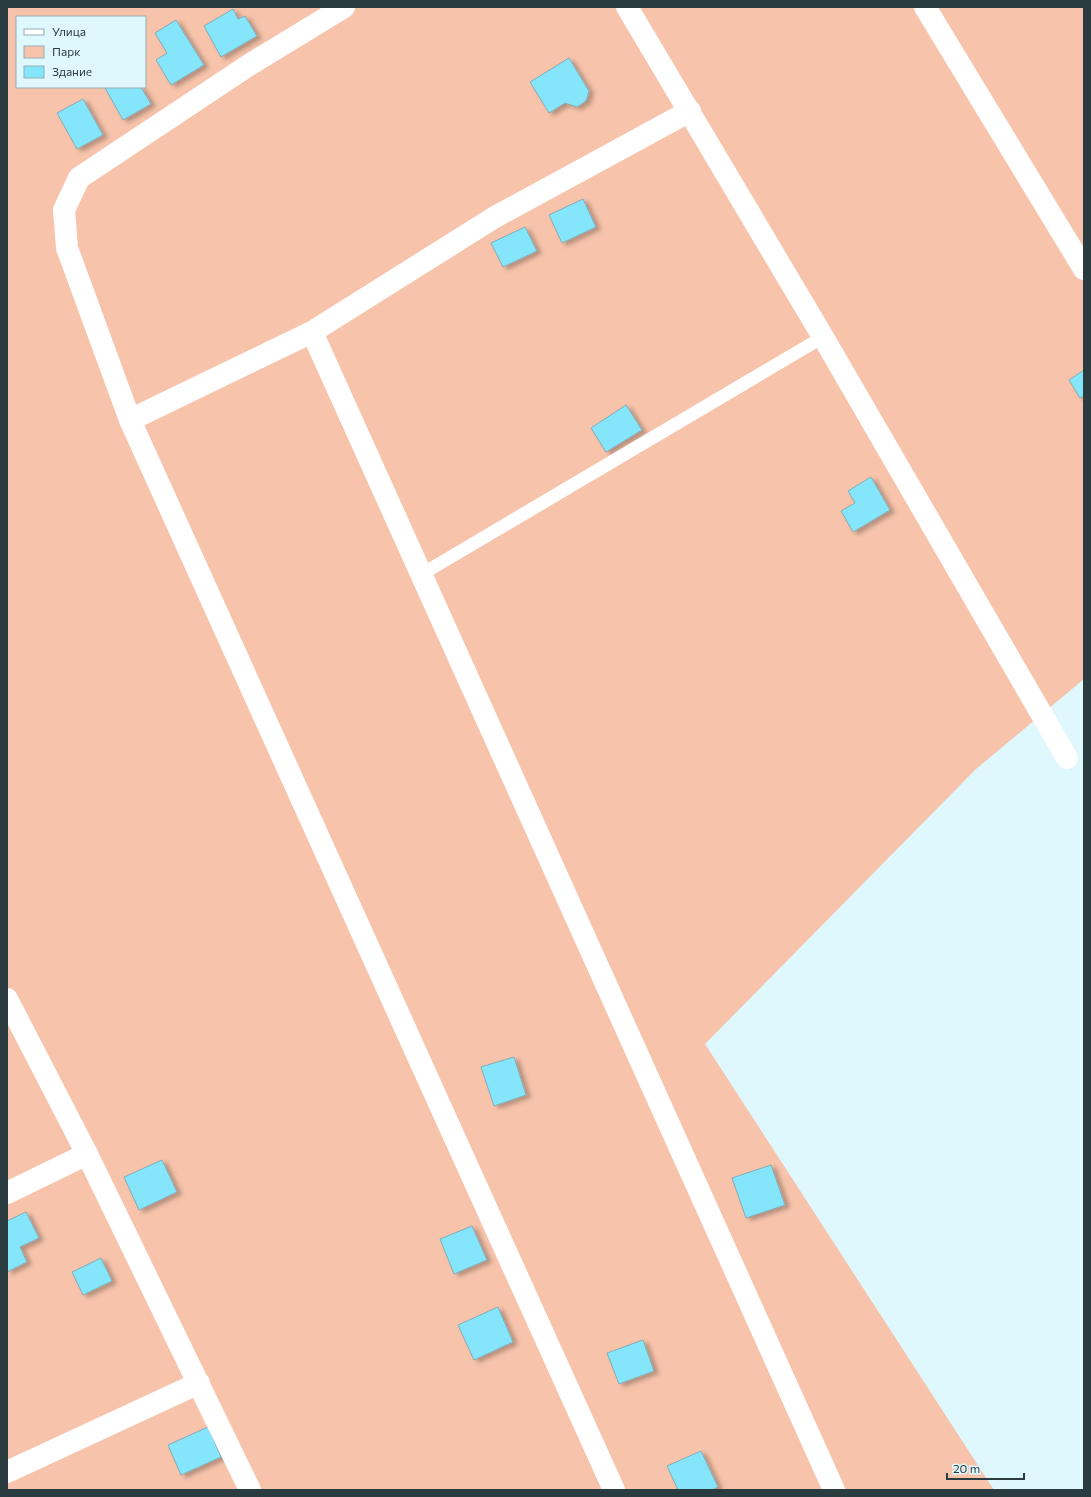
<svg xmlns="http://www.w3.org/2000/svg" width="1091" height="1497" viewBox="0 0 1091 1497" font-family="Commissioner,sans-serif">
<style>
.green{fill:#f7c3aa;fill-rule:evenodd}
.building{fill:#85e6fb;stroke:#83acb6;filter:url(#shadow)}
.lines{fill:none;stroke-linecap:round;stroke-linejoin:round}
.service{stroke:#fff;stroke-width:13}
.minor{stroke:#fff;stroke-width:22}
</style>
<defs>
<filter id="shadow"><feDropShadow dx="4.5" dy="2.5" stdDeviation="2" flood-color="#0004"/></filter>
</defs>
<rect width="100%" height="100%" fill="#def8fe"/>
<path class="green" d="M7 7H1084V679L976 769 705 1044 994 1490H7ZM17 17H145V87H17Z"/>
<g class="building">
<polygon points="233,9 238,19 245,16 257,36 221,57 204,26"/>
<polygon points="176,20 204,65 171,85 156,60 167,53 155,33"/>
<polygon points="569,58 589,91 586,101 577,107 565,103 549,113 530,82"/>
<polygon points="107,87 141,87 151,104 123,120 105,88"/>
<polygon points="83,99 103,135 77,149 57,113"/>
<polygon points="583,199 596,227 562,243 549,215"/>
<polygon points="525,227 537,251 503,267 491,243"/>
<polygon points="1084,370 1084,396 1080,398 1069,380"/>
<polygon points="626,405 642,430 606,452 591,428"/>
<polygon points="871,477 890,510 853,532 841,511 855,503 848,491"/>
<polygon points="514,1057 526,1095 494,1106 481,1067"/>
<polygon points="162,1160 177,1192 139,1210 124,1177"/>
<polygon points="771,1165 785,1205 746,1218 732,1178"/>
<polygon points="26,1212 39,1238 20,1247 27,1262 7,1272 7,1221"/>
<polygon points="472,1226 487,1260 454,1274 440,1239"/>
<polygon points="101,1258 112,1281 83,1295 72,1272"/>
<polygon points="498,1307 513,1342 474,1360 458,1325"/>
<polygon points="643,1340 654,1371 619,1384 607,1353"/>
<polygon points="208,1427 221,1457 181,1475 168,1445"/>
<polygon points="701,1451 718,1487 712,1490 678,1490 667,1466"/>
</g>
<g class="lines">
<polyline class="service" points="422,574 823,337"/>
<g class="minor">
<polyline points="344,7 249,65 79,178 64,210 67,248 130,420 614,1490"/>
<polyline points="627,7 823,337 1067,758"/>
<polyline points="925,7 1084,269"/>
<polyline points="312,332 834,1490"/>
<polyline points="130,420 312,332 495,217 690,111"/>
<polyline points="7,999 87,1154 250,1490"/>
<polyline points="7,1193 87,1154"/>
<polyline points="7,1472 199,1383"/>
</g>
</g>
<rect width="1091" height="1497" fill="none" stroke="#2b3c40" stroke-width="16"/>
<rect x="16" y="16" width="130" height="72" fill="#def8fe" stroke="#96adb2"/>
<rect x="24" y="29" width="20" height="6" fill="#ffffff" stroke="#96adb2"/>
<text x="52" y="36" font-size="12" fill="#2b3c40">Улица</text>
<rect x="24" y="46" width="20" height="12" fill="#f7c3aa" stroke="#96adb2"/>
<text x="52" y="56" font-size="12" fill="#2b3c40">Парк</text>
<rect x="24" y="66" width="20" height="12" fill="#85e6fb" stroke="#96adb2"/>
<text x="52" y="76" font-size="12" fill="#2b3c40">Здание</text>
<path d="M947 1473v6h77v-6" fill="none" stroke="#2b3c40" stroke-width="2"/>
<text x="953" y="1473" font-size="12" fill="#2b3c40" stroke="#def8fe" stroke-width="3" paint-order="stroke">20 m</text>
</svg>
